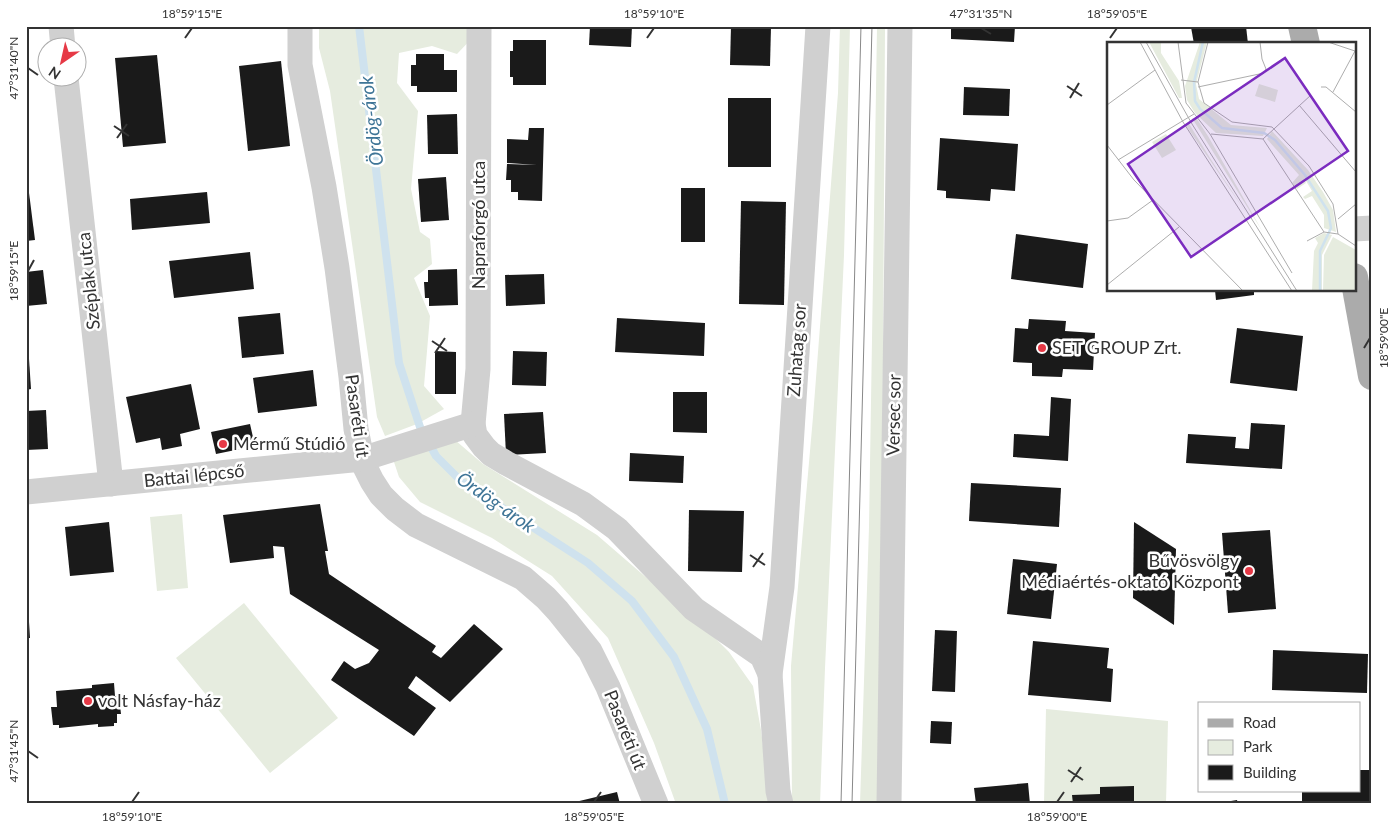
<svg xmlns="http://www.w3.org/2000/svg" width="1398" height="830" viewBox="0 0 1398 830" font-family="Lato,sans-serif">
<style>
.green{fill:#e6ecdf}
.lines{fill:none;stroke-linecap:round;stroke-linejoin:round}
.stream{stroke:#cfe2ee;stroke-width:8}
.building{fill:#1a1a1a}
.minor{stroke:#d0d0d0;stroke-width:25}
.major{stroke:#ababab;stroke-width:28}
.tram{stroke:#888;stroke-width:1}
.ticks{fill:none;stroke:#333;stroke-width:2}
.poi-dot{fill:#e63946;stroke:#fff;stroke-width:2}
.labels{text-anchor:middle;stroke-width:5;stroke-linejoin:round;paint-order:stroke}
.street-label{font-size:18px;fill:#333;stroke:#fff}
.poi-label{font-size:18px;fill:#333;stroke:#fff;text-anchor:start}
.water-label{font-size:19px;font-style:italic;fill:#3f7597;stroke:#fff}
.inset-river{fill:none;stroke:#cfe2ee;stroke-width:2.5}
.inset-road{fill:none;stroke:#adadad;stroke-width:1}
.view{fill:#7b2cbf;fill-opacity:0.15;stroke:#7b2cbf;stroke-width:2.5}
.inset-edge{fill:none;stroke:#333;stroke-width:2.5}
.neatline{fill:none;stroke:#333;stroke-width:2}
.ticks-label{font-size:12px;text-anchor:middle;fill:#333}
</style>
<rect width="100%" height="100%" fill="#fff"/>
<g class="green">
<polygon points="319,26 476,26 476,34 457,54 432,46 399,53 397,83 418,111 411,189 420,232 430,239 432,264 414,278 430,316 424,386 444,409 417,424 385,436 377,417 330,91 319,48"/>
<polygon points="840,26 850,26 844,255 825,668 820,804 792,804 791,666 813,417 838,93"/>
<polygon points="877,27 885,28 882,526 883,804 860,804 869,527"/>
<polygon points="455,440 483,464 597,535 648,579 687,610 729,652 753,686 761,730 770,804 676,804 654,743 608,638 552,576 492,538 420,502 399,477 393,459"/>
<polygon points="182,514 188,588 157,591 150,517"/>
<polygon points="244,603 338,718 270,773 176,658"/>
<polygon points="1046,709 1168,721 1166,804 1044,804"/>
</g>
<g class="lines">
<polyline class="stream" points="359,26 399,363 420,427 436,456 461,481 588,563 632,601 674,657 707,729 725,804"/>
</g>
<g class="building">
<polygon points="590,26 632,26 631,47 589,45"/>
<polygon points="731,26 771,27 770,66 730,65"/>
<polygon points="951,26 1015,26 1014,42 951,39"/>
<polygon points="1196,26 1246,26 1248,44 1194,44 1191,27"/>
<polygon points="513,40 546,40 546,85 513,85 513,77 510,77 510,51 513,51"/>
<polygon points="416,54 444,54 444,70 457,70 457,92 417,92 417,86 411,86 411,65 416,65"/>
<polygon points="157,55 166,143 123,147 115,58"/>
<polygon points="281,61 290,146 248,151 239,66"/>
<polygon points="964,87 1010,89 1009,116 963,115"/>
<rect x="728" y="98" width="43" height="69"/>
<polygon points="457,114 458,154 428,154 427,115"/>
<polygon points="529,128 544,128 542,201 518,200 518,192 511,192 511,180 506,180 507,164 537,165 507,163 507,139 528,140"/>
<polygon points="940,138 1018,144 1015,191 991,189 990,201 946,198 946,191 937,190"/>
<polygon points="446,177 449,220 421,222 418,179"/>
<polygon points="28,185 35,240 26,241 26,186"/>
<rect x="681" y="188" width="24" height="54"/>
<polygon points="207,192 210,223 132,230 130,199"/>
<polygon points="741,201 786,202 784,305 739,304"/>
<polygon points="1016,234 1088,244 1083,288 1011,279"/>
<polygon points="250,252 254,289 174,298 169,261"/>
<polygon points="457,269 458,305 429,306 429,298 425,298 424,282 428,282 428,270"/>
<polygon points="43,270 47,304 26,306 26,272"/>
<polygon points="544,274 545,304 506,306 505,275"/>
<polygon points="1215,290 1254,290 1254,295 1216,300"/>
<polygon points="280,313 284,354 242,358 238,317"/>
<polygon points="617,318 705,323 704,356 615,352"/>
<polygon points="1029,319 1066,321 1065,331 1095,333 1093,370 1063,369 1062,377 1032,376 1032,363 1013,362 1015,328 1028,329"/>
<polygon points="1237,328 1303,336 1297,391 1230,383"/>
<polygon points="435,351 456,352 456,394 435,394"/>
<polygon points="513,351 547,352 546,386 512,385"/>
<polygon points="29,359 31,389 26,390 26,360"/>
<polygon points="313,370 317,406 258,413 253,378"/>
<polygon points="191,384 200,429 180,434 182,446 162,450 160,438 136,443 126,397"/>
<polygon points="673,392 707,392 707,433 673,432"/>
<polygon points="1051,397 1071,399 1068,461 1013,457 1014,434 1049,436"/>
<polygon points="46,410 48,449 26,450 26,411"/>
<polygon points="543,412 546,453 506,455 504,414"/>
<polygon points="1251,423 1285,425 1282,469 1186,463 1188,434 1236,437 1235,448 1249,449"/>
<polygon points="250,424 255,446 216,454 211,432"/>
<polygon points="630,453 684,456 683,483 629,481"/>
<polygon points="971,483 1061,488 1059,527 969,521"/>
<polygon points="320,504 328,551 325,551 329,574 436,646 432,652 441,658 474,624 503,649 450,702 416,676 408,688 436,708 414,736 331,680 344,661 355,669 369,663 379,650 290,594 284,547 273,546 274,558 230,563 223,515"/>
<polygon points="689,510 744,511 742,572 688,571"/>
<polygon points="109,522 114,572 70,576 65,527"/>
<polygon points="1134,522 1176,549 1174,625 1133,598"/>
<polygon points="1270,530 1276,609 1228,613 1222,533"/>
<polygon points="1013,559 1057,564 1051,619 1007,614"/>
<polygon points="26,605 28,605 30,638 26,638"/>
<polygon points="935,630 957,631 955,692 932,691"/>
<polygon points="1033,641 1109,648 1107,668 1113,669 1111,702 1028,695"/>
<polygon points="1273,650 1368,654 1367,693 1272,690"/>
<polygon points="114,683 115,696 119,696 121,714 117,714 117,723 114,723 114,726 98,727 98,724 59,728 59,725 53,725 51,707 57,707 56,691 92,688 92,685"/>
<polygon points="931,721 952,722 951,744 930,743"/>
<polygon points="1359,770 1372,770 1372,804 1302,803 1302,791 1359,791"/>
<polygon points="1028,783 1030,804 976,804 974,788"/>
<polygon points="1134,786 1134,804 1073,804 1072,795 1100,794 1100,787"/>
<polygon points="617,792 620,804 571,804 571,803"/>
<polygon points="1237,800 1238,804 1219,804 1219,803"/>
</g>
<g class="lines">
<g class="minor">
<polyline points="61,26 63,48"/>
<polyline points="300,26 300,65 324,187 337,268 351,377 356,429 362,459 365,467 372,481 381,495 395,509 416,525 523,578 546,598 558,611 590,651 608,687 656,804"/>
<polyline points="479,26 478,369 473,424 475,435 484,447 491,454 506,463 583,504 617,529 694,609 762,656 770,674"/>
<polyline points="66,78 111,484"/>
<polyline points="1354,229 1372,228"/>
<polyline points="26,492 362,459 473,424"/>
<polyline points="781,804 778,791 770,674 782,587 818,26"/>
<polyline points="889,804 900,26"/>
</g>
<g class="major">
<polyline points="1302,26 1306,44"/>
<polyline points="1354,277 1372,376"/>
</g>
<g class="tram">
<polyline points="841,804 861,26"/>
<polyline points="852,804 872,26"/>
</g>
</g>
<path class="ticks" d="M981 28 991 34M185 38 192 28M647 38 654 28M1110 38 1117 28M28 68 38 75M1067 86 1082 96M1070 98 1079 83M114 126 129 136M117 138 127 124M28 271 34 260M432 341 447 351M1364 348 1370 338M435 353 445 338M750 555 765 565M753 567 763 553M28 751 38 758M1068 770 1083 780M1071 782 1081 767M132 802 139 792M594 802 601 792M1057 802 1064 792"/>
<g class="poi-dot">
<circle cx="1042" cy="348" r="5"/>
<circle cx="223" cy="444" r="5"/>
<circle cx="1249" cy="571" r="5"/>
<circle cx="88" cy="701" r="5"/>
</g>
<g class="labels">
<g class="street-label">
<text transform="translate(479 225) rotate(-90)" y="6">Napraforgó utca</text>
<text transform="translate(89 281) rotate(-96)" y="6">Széplak utca</text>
<text transform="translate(797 350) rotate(-86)" y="6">Zuhatag sor</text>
<text transform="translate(894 415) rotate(-89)" y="6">Versec sor</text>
<text transform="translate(357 416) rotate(82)" y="6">Pasaréti út</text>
<text transform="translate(194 476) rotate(-6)" y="6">Battai lépcső</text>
<text transform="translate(625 730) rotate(68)" y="6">Pasaréti út</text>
</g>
<g class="poi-label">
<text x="1052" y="354">SET GROUP Zrt.</text>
<text x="233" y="450">Mérmű Stúdió</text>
<text x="1239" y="567" text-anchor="end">Bűvösvölgy<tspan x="1239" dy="21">Médiaértés-oktató Központ</tspan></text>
<text x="98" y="707">volt Násfay-ház</text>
</g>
<g class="water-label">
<text transform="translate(371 121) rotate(-97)" y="7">Ördög-árok</text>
<text transform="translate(496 502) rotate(35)" y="7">Ördög-árok</text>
</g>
</g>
<g transform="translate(1107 42)">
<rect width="249" height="249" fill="#fff"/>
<path d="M42 0H54V11L72 39 75 56H72ZM93 0H100L89 42 92 57 124 83 160 86 156 94 109 91 88 71 80 58 78 44ZM152 42 171 48 168 60 148 54ZM85 76 90 77 101 94 157 192ZM81 80 103 116 140 172 80 85ZM165 89 201 128 216 150 226 168 229 190 217 186V173L205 154 198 157 196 155 205 149 199 139 197 137 199 141 190 147 185 141 192 133 160 97ZM59 92 69 108 55 116 45 100ZM217 191 225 193 215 213V249H205L207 209 211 201 208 196ZM226 195 249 208V249H216L217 213Z" fill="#e6ecdf"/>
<path class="inset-river" d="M96 0 87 40 88 59 93 67 115 86 157 91 168 98 198 133 221 169 224 186 213 209V249"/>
<path class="inset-road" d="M33 0 76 80 185 249M39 0 85 82 190 249M71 0 79 61 103 92 185 231M101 0 91 40 97 61 125 80 165 85 202 124 226 162 231 192 249 204M221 0 248 9M74 38 91 40M91 45 157 31 159 27 155 17 153 0M214 45H219L249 70M226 50 248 9M0 63 48 28M192 63 249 130M104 92 156 97M156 97 217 190 231 192M156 97 204 53M0 103 27 138 136 249M11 118 87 72M231 177 249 162M0 179 21 176 46 158M200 199 217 190M0 243 72 185"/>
<path class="view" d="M178 16 241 109 84 215 21 122Z"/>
<rect width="249" height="249" class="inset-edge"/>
</g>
<rect width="1398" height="830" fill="none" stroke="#ffffff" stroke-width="55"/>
<rect x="1198" y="702" width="162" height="90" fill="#ffffff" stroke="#adadad"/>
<rect x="1208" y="719" width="25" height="8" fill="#ababab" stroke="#adadad"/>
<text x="1243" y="728" font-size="15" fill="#333333">Road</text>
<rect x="1208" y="740" width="25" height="15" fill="#e6ecdf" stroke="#adadad"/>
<text x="1243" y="752" font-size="15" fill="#333333">Park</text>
<rect x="1208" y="765" width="25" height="15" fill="#1a1a1a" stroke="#adadad"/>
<text x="1243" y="778" font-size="15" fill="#333333">Building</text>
<g transform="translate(62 62) rotate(214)"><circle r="24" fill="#ffffff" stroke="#adadad"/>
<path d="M0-4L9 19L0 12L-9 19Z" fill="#e63946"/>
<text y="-8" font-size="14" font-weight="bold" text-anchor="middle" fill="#333333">N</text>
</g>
<rect x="28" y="28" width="1342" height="774" class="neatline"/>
<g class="ticks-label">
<text x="192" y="18">18°59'15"E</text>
<text x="654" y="18">18°59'10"E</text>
<text x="981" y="18">47°31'35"N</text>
<text x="1117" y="18">18°59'05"E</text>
<text transform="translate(14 68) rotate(-90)" y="4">47°31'40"N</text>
<text transform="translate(14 271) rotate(-90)" y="4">18°59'15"E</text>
<text transform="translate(1384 338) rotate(-90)" y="4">18°59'00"E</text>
<text transform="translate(14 751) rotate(-90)" y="4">47°31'45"N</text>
<text x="132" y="821">18°59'10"E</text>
<text x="594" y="821">18°59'05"E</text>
<text x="1057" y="821">18°59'00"E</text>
</g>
</svg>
